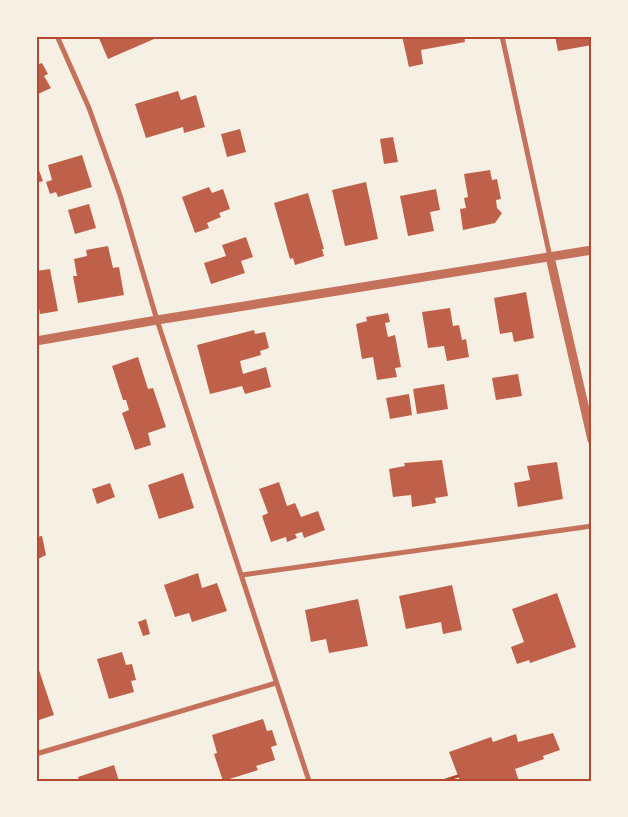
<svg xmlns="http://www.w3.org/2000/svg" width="628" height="817" viewBox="0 0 628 817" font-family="'Work Sans',sans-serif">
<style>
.building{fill:#bf614a}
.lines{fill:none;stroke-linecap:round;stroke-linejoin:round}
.path{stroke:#b5482f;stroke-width:3}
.minor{stroke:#c5725c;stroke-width:5}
.tertiary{stroke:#c5725c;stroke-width:9}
.neatline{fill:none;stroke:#b5482f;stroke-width:2}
</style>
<rect width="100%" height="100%" fill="#f6efe4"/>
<g class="building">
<polygon points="98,36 161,36 108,59"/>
<polygon points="402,36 464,36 465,42 421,50 423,64 409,67"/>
<polygon points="555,36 592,36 592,45 558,51"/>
<polygon points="36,59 39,64 42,63 48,74 44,76 51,88 36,95"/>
<polygon points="178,91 181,100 196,95 205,127 184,133 183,127 146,138 135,104"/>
<polygon points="240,129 246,152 227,157 221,134"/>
<polygon points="393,137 398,162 384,164 380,139"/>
<polygon points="82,155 92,187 58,197 56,192 50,194 46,182 52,180 48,165"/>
<polygon points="36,162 43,181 36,183"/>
<polygon points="490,170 492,180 497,179 501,199 496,200 497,208 502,213 495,223 463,230 460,209 466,208 464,198 468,197 464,174"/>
<polygon points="366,182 378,239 345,246 332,190"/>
<polygon points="209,187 212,193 223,189 230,209 219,213 221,217 207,223 209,228 195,233 182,197"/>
<polygon points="436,189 440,210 430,212 434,231 408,236 400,196"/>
<polygon points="308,193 324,249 322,249 324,256 295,265 293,258 290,259 274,203"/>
<polygon points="89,204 96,228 75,234 68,210"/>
<polygon points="246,237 253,257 241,261 245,273 211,284 204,263 226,256 222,245"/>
<polygon points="108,246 113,268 119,267 124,295 78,303 73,276 77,276 74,259 87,256 86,250"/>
<polygon points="50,269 58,311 40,314 36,292 36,271"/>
<polygon points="526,292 534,338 514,342 512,332 500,334 494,298"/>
<polygon points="450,308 453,326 459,325 462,340 466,339 469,357 447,361 444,346 428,348 422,312"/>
<polygon points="388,313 390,322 385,323 388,337 395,335 401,367 395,368 397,377 377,380 373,357 362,359 356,324 367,321 366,317"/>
<polygon points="254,330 255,334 265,332 269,348 260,351 261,355 240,361 243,374 266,367 271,387 245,394 242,386 210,394 197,345"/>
<polygon points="138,357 148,389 153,388 166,427 148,433 151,445 135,450 122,413 129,410 126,400 123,400 112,366"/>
<polygon points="518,374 522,396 496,400 492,378"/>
<polygon points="444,384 448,409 417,414 413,389"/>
<polygon points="409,394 412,415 390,419 386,398"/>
<polygon points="442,460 448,496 435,498 436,503 412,507 411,495 393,497 389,469 405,466 404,463"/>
<polygon points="557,462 563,499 518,507 514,483 530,480 527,466"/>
<polygon points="183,473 194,508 159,519 148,485"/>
<polygon points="279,482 287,506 295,503 301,517 318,511 325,530 304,538 302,532 295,534 297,538 287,542 286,537 271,542 262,516 268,513 259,489"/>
<polygon points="110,483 115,497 97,504 92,489"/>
<polygon points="42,536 46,555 36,560 36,537"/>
<polygon points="198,573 202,588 217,583 227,611 192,622 189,613 175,617 164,585"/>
<polygon points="452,585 462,630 443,634 441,622 406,629 399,596"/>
<polygon points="557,593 576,647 530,663 529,660 517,664 511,647 524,642 512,609"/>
<polygon points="358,599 368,646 329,653 326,639 311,642 305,610"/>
<polygon points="146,619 150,634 143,636 138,622"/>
<polygon points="122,652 126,665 132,664 136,680 131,681 134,692 109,699 97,659"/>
<polygon points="36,661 54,715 36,721"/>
<polygon points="263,719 267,731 272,730 277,745 271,747 275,760 256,766 258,770 223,781 214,754 217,753 212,735"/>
<polygon points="553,733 560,750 543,756 544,759 515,769 519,781 460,781 449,752 491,737 493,742 516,734 518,742"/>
<polygon points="114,765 119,781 79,781 78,777"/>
</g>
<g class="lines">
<polyline class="path" points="443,781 458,776"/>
<g class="minor">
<polyline points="57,36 89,108 120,195 157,320 309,781"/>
<polyline points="502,36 550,257"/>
<polyline points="242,575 592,526"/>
<polyline points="36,754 276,683"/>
</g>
<g class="tertiary">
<polyline points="550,257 592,440"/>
<polyline points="36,341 157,320 592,250"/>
</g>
</g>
<rect width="628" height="817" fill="none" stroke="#f6efe4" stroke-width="75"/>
<rect x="38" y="38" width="552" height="742" class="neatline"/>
</svg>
